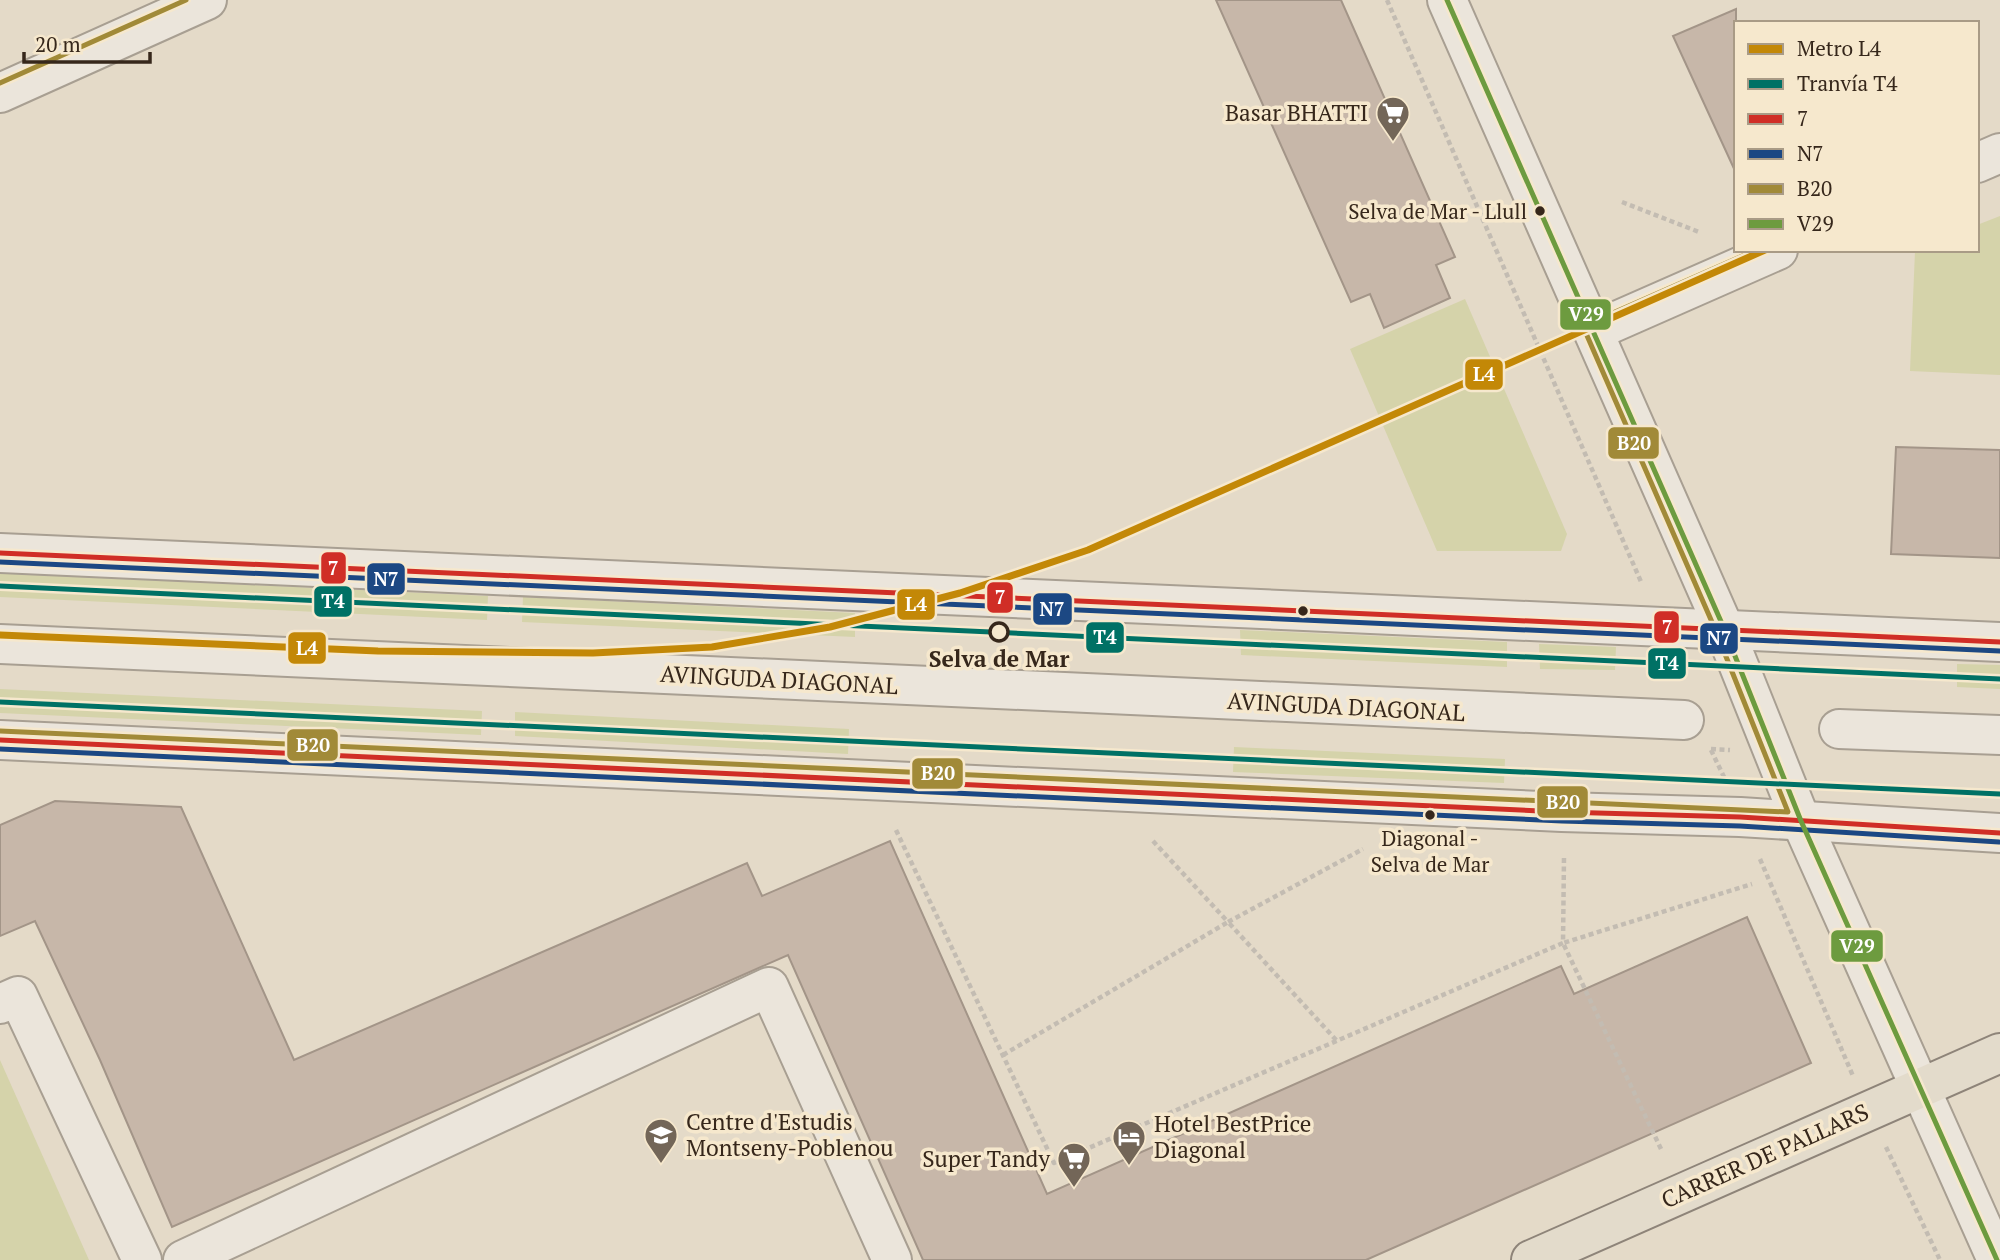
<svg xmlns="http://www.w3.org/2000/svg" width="2000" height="1260" viewBox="0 0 2000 1260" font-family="'PT Serif',serif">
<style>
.green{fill:#d5d3aa}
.building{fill:#c7b7a9;stroke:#a39588;stroke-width:2}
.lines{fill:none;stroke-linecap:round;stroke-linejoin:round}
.minor-casing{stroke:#a89f92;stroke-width:42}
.major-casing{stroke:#8e8479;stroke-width:42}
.path{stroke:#c3bcb2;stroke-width:4.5;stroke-dasharray:5 3.5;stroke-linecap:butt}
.minor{stroke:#ebe5db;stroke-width:38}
.major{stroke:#e3dbcb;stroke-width:38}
.bus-1-casing{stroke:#f6e8cd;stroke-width:10}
.bus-2-casing{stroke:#f6e8cd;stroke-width:10}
.bus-3-casing{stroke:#f6e8cd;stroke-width:10}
.bus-4-casing{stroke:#f6e8cd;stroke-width:10}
.bus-1{stroke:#d02e26;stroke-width:5}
.bus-2{stroke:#1c4883;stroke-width:5}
.bus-3{stroke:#a18a38;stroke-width:5}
.bus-4{stroke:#6d9b3f;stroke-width:5}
.tram-1-casing{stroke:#f6e8cd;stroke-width:10}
.tram-1{stroke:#007165;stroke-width:5}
.metro-1-casing{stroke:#f6e8cd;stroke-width:12}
.metro-1{stroke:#c38807;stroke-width:7}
.bus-dot{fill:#36271b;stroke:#f6e8cd;stroke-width:2.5}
.stop-dot{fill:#f6e8cd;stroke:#36271b;stroke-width:3.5}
.labels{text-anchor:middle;stroke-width:7;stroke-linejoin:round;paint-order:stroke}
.bus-label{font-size:21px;fill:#36271b;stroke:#f6e8cd;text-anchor:end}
.poi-label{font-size:23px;fill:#36271b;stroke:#f6e8cd;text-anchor:end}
.stop-label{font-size:23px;font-weight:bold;fill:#36271b;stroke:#f6e8cd}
.street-label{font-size:23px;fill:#36271b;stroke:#f6e8cd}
.line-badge{stroke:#f6e8cd;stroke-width:2.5}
.badge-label{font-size:19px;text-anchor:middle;font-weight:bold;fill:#fff}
</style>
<rect width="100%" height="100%" fill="#e4dac8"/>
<g class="green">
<polygon points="2000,216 2000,375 1910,371 1915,251 1977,250 1977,225"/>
<polygon points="1465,299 1567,534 1561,551 1437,551 1350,349"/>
<polygon points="0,573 488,596 487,620 0,597"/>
<polygon points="523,597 855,613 855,637 522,622"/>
<polygon points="1240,630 1507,642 1507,667 1241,655"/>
<polygon points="1539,644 1616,647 1615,670 1540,669"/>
<polygon points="1957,664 2000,665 2000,689 1957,687"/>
<polygon points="0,689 482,711 481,735 0,713"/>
<polygon points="515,712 849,729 848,754 515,736"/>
<polygon points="1234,747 1505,759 1504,783 1233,772"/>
<polygon points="0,1060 89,1260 0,1260"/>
</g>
<g class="building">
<polygon points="1216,0 1341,0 1455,257 1436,265 1450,298 1384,328 1370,294 1351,302"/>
<polygon points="1736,9 1736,173 1673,36"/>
<polygon points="1896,447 2000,450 2000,558 1891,554"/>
<polygon points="55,801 181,807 294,1060 747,863 762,896 890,841 1047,1194 1561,966 1574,994 1747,917 1811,1063 1366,1260 923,1260 788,955 172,1227 100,1060 35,921 0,936 0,825"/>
</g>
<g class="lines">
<defs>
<g id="minor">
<polyline points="1447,0 1723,626 1801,821 1997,1260"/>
<polyline points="0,93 207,0"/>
<polyline points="1977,163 2000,153"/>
<polyline points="1594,331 1778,250"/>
<path d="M0 553C667 584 1334 608 2000 642"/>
<polyline points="0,644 1684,720"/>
<polyline points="1839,729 2000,735"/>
<polyline points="0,740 1562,812 1740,817 2000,833"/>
<polyline points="0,1004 18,996 142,1260"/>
<polyline points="183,1260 769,987 892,1260"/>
</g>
<polyline id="major" points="1531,1260 2000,1053"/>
</defs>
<use href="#minor" class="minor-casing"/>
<use href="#major" class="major-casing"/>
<g class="path">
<polyline points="1387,0 1642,584"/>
<polyline points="1622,202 1699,232"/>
<polyline points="1711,749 1730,750"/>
<polyline points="1711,750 1724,777"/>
<polyline points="896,830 1054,1163 1563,943 1564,857"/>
<polyline points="1153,841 1228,922 1363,849"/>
<polyline points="1760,859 1853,1076"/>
<polyline points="1003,1055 1228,922 1337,1041"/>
<polyline points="1886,1147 1940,1260"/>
<polyline points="1661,1149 1563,943 1752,884"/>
</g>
<use href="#minor" class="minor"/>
<use href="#major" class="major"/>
<defs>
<g id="bus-1">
<polyline points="0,553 2000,642"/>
<polyline points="0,740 1562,812 1740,817 2000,833"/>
</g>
<g id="bus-2">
<polyline points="0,562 2000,651"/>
<polyline points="0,749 1562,821 1740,826 1999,842"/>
</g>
<g id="bus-3">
<polyline points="0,83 186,0"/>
<polyline points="0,731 1788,812 1715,629 1585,331 1590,323 1756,250"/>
</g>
<polyline id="bus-4" points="1447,0 1723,626 1801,821 1997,1260"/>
</defs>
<use href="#bus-1" class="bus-1-casing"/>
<use href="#bus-2" class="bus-2-casing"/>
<use href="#bus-3" class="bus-3-casing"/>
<use href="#bus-4" class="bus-4-casing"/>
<use href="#bus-1" class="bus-1"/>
<use href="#bus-2" class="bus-2"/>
<use href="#bus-3" class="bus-3"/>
<use href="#bus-4" class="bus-4"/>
<defs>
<g id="tram-1">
<polyline points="0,586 2000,679"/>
<polyline points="0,702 2000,794"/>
</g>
</defs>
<use href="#tram-1" class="tram-1-casing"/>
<use href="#tram-1" class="tram-1"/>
<defs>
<polyline id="metro-1" points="0,635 378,651 593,653 712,647 830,627 960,593 1088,550 1765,250"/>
</defs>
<use href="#metro-1" class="metro-1-casing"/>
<use href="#metro-1" class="metro-1"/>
</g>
<defs>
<symbol id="supermarket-pin" viewBox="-11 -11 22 30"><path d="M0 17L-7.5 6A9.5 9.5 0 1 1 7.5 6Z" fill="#736658" stroke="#f6e8cd"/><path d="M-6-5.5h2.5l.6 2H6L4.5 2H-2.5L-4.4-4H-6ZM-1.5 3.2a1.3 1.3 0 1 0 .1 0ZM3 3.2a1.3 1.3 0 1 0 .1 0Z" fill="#fff"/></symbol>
<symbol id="school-pin" viewBox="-11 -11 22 30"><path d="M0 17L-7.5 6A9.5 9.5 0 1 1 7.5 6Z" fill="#736658" stroke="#f6e8cd"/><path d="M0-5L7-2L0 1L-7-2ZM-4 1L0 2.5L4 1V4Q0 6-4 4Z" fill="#fff"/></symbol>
<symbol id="hotel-pin" viewBox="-11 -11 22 30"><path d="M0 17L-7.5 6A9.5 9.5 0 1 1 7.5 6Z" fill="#736658" stroke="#f6e8cd"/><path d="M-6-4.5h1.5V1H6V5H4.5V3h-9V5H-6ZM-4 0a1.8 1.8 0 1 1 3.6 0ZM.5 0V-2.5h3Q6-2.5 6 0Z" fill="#fff"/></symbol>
</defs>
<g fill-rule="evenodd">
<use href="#supermarket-pin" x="1374" y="94" width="38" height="52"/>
<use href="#school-pin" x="642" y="1116" width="38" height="52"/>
<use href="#hotel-pin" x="1110" y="1118" width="38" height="52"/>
<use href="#supermarket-pin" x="1055" y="1140" width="38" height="52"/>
</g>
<g class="bus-dot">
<circle cx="1540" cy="211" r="6"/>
<circle cx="1303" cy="611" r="6"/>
<circle cx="1430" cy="815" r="6"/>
</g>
<circle class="stop-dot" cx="999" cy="632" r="9"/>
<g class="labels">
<g class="bus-label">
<text x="1527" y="219">Selva de Mar - Llull</text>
<text x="1430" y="846" text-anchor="middle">Diagonal -<tspan x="1430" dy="26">Selva de Mar</tspan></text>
</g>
<g class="poi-label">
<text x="1368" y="121">Basar BHATTI</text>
<text x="686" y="1130" text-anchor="start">Centre d'Estudis<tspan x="686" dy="26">Montseny-Poblenou</tspan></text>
<text x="1154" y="1132" text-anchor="start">Hotel BestPrice<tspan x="1154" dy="26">Diagonal</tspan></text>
<text x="1050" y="1167">Super Tandy</text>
</g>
<g class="stop-label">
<text x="999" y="667">Selva de Mar</text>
</g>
<g class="street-label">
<text transform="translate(779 680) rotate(3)" y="8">AVINGUDA DIAGONAL</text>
<text transform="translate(1346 707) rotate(3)" y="8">AVINGUDA DIAGONAL</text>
<text transform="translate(1765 1156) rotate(-24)" y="8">CARRER DE PALLARS</text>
</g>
</g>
<g class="line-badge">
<rect x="1559" y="298" width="53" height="33" rx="7" fill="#6d9b3f"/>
<rect x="1464" y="358" width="40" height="33" rx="7" fill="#c38807"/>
<rect x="1607" y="426" width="53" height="34" rx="7" fill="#a18a38"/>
<rect x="320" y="551" width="27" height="34" rx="7" fill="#d02e26"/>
<rect x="366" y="562" width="40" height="34" rx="7" fill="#1c4883"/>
<rect x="986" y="581" width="28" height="33" rx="7" fill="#d02e26"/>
<rect x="313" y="585" width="40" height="33" rx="7" fill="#007165"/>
<rect x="896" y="588" width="40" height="33" rx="7" fill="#c38807"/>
<rect x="1032" y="592" width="41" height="34" rx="7" fill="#1c4883"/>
<rect x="1653" y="610" width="27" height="34" rx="7" fill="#d02e26"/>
<rect x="1085" y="621" width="40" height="33" rx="7" fill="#007165"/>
<rect x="1699" y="622" width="40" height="33" rx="7" fill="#1c4883"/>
<rect x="287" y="631" width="40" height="34" rx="7" fill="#c38807"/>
<rect x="1647" y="647" width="40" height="33" rx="7" fill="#007165"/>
<rect x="286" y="728" width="53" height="34" rx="7" fill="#a18a38"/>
<rect x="911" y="757" width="53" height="33" rx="7" fill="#a18a38"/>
<rect x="1536" y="785" width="53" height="34" rx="7" fill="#a18a38"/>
<rect x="1830" y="929" width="54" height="34" rx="7" fill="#6d9b3f"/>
</g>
<g class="badge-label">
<text x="1586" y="321">V29</text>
<text x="1484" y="381">L4</text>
<text x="1634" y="450">B20</text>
<text x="333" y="575">7</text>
<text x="386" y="586">N7</text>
<text x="1000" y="604">7</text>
<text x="333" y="608">T4</text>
<text x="916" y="611">L4</text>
<text x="1052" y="616">N7</text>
<text x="1667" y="634">7</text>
<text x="1105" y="644">T4</text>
<text x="1719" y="645">N7</text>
<text x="307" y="655">L4</text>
<text x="1667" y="670">T4</text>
<text x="313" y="752">B20</text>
<text x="938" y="780">B20</text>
<text x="1563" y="809">B20</text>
<text x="1857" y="953">V29</text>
</g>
<rect x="1734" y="21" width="245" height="231" fill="#f6e8cd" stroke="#a99b86" stroke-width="2"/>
<rect x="1748" y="44" width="35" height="10" fill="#c38807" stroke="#a99b86" stroke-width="2"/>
<text x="1797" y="56" font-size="21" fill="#36271b">Metro L4</text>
<rect x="1748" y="79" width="35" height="10" fill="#007165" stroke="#a99b86" stroke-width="2"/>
<text x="1797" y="91" font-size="21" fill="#36271b">Tranvía T4</text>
<rect x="1748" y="114" width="35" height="10" fill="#d02e26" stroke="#a99b86" stroke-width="2"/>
<text x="1797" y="126" font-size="21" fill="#36271b">7</text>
<rect x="1748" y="149" width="35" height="10" fill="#1c4883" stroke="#a99b86" stroke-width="2"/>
<text x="1797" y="161" font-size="21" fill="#36271b">N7</text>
<rect x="1748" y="184" width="35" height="10" fill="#a18a38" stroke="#a99b86" stroke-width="2"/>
<text x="1797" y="196" font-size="21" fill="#36271b">B20</text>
<rect x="1748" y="219" width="35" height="10" fill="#6d9b3f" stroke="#a99b86" stroke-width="2"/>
<text x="1797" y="231" font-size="21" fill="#36271b">V29</text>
<path d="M24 52v10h126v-10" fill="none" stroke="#36271b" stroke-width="3.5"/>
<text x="35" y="52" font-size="21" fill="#36271b" stroke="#f6e8cd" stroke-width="5" paint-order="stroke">20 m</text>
</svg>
